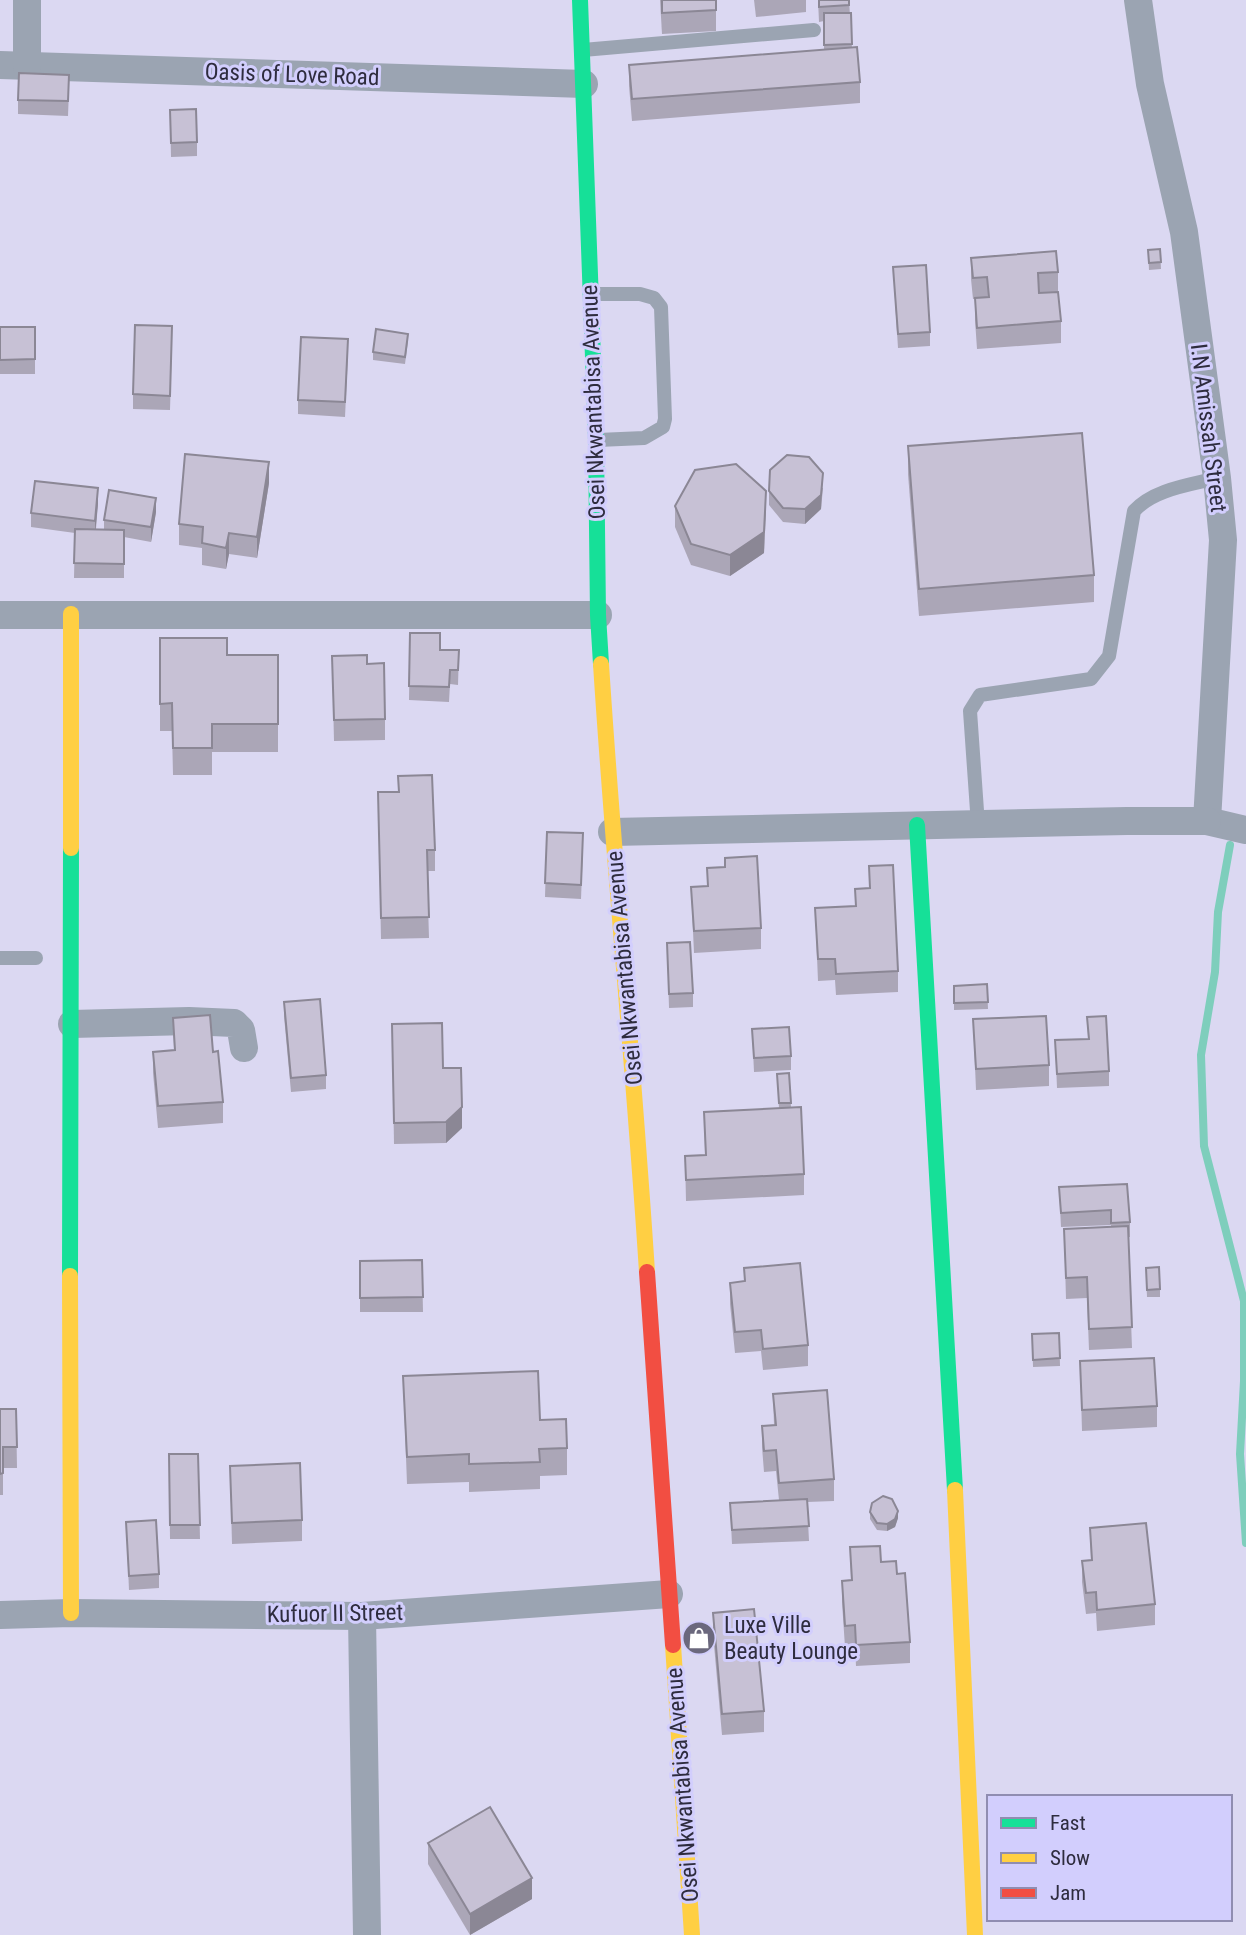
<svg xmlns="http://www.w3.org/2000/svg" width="1246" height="1935" viewBox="0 0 1246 1935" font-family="'Roboto Condensed',sans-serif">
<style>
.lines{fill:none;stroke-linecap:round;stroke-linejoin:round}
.stream{stroke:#7ecebc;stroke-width:8}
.lane{stroke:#9ba4b2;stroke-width:14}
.street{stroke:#9ba4b2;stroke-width:28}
.fast{stroke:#16e098;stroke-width:16}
.slow{stroke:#ffcf43;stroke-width:16}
.jam{stroke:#f24e42;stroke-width:16}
.wall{fill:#aba6b7}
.shaded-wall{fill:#8b8795}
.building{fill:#c7c1d5;stroke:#8b8795;stroke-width:2}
.labels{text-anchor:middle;stroke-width:6;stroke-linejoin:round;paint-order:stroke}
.street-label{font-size:23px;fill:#2e2c3e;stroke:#d2cefd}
.poi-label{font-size:23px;fill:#2e2c3e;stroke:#d2cefd;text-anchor:start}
</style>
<rect width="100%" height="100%" fill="#dbd8f2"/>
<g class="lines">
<polyline class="stream" points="1230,845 1218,912 1215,972 1201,1055 1204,1146 1244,1301 1244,1381 1240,1454 1246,1543"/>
<g class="lane">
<polyline points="583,50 814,30"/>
<polyline points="592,294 640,294 654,298 661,307 665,419 663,427 644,438 598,440"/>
<path d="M978 825 970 711 980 695 1091 679 1109 656 1134 511C1154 489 1190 485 1217 478"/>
<polyline points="0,958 36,958"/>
</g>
<g class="street">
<polyline points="1138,0 1150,84 1184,232 1217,478 1223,540 1207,821 1246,830"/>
<polyline points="0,65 584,84"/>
<polyline points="27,66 27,0"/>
<polyline points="0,615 598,615"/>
<polyline points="612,832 1127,821 1207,821"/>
<polyline points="72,1024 189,1021 234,1023 241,1030 244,1048"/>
<polyline points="0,1615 71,1613 362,1616 669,1594"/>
<polyline points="362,1616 367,1935"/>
</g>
<g class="fast">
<polyline points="580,0 596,440 598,615 601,664"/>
<polyline points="917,825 955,1490"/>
<polyline points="70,1276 71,848"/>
</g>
<g class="slow">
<polyline points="71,614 71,848"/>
<path d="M601 664C614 867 634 1069 647 1272"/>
<polyline points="70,1276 71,1613"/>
<polyline points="955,1490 975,1935"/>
<polyline points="673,1645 692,1935"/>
</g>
<polyline class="jam" points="647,1272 673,1645"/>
</g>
<g class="wall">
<polygon points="660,0 716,0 716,31 662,34"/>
<polygon points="754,0 806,0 806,12 756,17"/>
<polygon points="818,0 849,0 852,48 860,82 860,103 632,121 629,86 629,65 824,50 824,21 819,22"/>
<polygon points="69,89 68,116 18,114 18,100"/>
<polygon points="170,110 197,142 197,156 171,157"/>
<polygon points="1160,249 1161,269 1149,270 1148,250"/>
<polygon points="971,258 1058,272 1058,292 1061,321 1061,343 977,349 975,320 975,299 973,299 971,279"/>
<polygon points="893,267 930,332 930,346 898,348"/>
<rect x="0" y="327" width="35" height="47"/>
<polygon points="172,340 170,410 133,409 133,394"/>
<polygon points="408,341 405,364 373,360 373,352"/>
<polygon points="348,354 345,417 298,414 298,400"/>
<polygon points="908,446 1094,575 1094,602 919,616 908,474"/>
<polygon points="269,483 257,558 229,554 226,569 202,565 202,548 179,545 179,524"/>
<polygon points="823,488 821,509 805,524 783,522 769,505 769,491"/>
<polygon points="98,503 96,529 104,529 104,520 156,512 151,542 124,537 124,578 74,578 75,533 31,527 31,513"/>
<polygon points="675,506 766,512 764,553 730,576 691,565 675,527"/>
<polygon points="410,633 440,650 459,650 458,685 450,684 449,702 409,700"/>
<polygon points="160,638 227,655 278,655 278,752 212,752 212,775 173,775 172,731 160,731"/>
<polygon points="332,656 367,664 385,719 385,740 334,741"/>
<polygon points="398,776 435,850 435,871 427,871 429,938 381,939 378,792 398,792"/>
<polygon points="547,832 583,848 581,899 545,897"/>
<polygon points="869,866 898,971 898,992 836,995 835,980 818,981 815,908 855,906 855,889 869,888"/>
<polygon points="707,868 761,928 761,949 694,953 691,887 707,886"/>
<polygon points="667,943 693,993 693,1007 669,1008"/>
<polygon points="987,984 988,1009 954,1010 954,986"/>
<polygon points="284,1002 326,1075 326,1089 291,1092 284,1016"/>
<polygon points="1087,1017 1109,1071 1109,1086 1057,1088 1055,1040 1088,1039"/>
<polygon points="173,1018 223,1102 223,1123 158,1128 153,1073 153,1052 174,1050"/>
<polygon points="973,1019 1049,1065 1049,1086 976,1090"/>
<polygon points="392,1024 443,1068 462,1128 446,1143 394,1144"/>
<polygon points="752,1029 791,1056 791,1070 754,1072"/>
<polygon points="789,1073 791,1107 804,1174 804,1195 686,1201 685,1156 705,1155 704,1112 779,1108 777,1074"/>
<polygon points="1127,1184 1130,1222 1130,1237 1128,1237 1132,1348 1089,1350 1087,1298 1066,1299 1064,1229 1111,1227 1111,1225 1061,1227 1059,1187"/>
<polygon points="422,1260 423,1312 360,1312 360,1261"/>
<polygon points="744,1268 808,1345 808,1366 763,1370 761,1351 735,1353 730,1304 730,1283 744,1281"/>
<polygon points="1146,1275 1160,1289 1160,1297 1147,1297"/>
<polygon points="1059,1333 1060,1366 1033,1367 1032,1334"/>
<polygon points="1080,1361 1157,1406 1157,1427 1082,1431"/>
<polygon points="403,1376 540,1420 567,1448 567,1475 540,1476 540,1489 469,1492 469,1482 407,1484"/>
<polygon points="773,1394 834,1479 834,1501 807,1502 809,1541 732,1544 730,1503 779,1500 776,1471 764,1472 762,1447 762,1426 774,1425"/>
<polygon points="0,1409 16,1409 17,1468 3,1468 3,1495 0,1495"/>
<polygon points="169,1454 198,1454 200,1539 170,1539"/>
<polygon points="230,1466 302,1520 302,1541 232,1544"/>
<polygon points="870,1512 898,1518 895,1527 887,1531 877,1530 870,1519"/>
<polygon points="126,1522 159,1574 159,1588 129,1590"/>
<polygon points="1090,1528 1155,1604 1155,1625 1097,1631 1096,1613 1086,1614 1082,1582 1082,1561 1091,1560"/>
<polygon points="850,1547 881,1562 897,1574 910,1642 910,1663 856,1666 855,1646 845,1647 842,1602 842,1581 851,1580"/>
<polygon points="713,1613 764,1711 764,1732 722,1735 713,1634"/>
<polygon points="428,1843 532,1899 470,1935 428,1864"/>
</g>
<g class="shaded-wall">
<polygon points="269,462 269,483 257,558 257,537"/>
<polygon points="823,473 821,509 805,524 805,509"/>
<polygon points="98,488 98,503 95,535 95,521"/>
<polygon points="766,491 764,553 730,576 730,555"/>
<polygon points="156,498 156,512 151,542 151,527"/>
<polygon points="229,533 229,554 226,569 226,548"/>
<polygon points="462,1107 462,1128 446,1143 446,1122"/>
<polygon points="898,1511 898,1518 895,1527 887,1531 887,1524"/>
<polygon points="532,1878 532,1899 470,1935 470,1914"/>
</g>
<g class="building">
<polygon points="662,0 716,0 716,10 662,13"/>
<polygon points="819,0 849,0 849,5 819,7"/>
<polygon points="824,13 851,13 852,44 824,45"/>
<polygon points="857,47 860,82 632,99 629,65"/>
<polygon points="19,73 69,75 68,101 18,100"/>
<polygon points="196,109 197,142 171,143 170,110"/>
<polygon points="1160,249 1161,262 1149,263 1148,250"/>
<polygon points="1056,251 1058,272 1038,273 1039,293 1058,292 1061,321 977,328 975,298 989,297 987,277 973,278 971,258"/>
<polygon points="926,265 930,332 898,334 893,267"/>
<polygon points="135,325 172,326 170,396 133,394"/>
<polygon points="0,327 35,327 35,359 0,360"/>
<polygon points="376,329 408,334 405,357 373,352"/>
<polygon points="301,337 348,339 345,402 298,400"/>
<polygon points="1082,433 1094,575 919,589 908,446"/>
<polygon points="185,454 269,462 257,537 229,533 226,548 202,543 203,527 179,524"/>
<polygon points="787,455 809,457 823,473 821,495 805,509 783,508 769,491 770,470"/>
<polygon points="736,464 766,491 764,532 730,555 691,544 675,506 695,470"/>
<polygon points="35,481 98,488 95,521 31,513"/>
<polygon points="109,490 156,498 151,527 104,520"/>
<polygon points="75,529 124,530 124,564 74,563"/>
<polygon points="410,633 440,633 440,650 459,650 458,670 450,670 449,687 409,686"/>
<polygon points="160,638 227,638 227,655 278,655 278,724 212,724 212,748 173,748 172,703 160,704"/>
<polygon points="367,655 367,664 384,663 385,719 334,720 332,656"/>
<polygon points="432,775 435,850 427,850 429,917 381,918 378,792 399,792 398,776"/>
<polygon points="547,832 583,833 581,885 545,883"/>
<polygon points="757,856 761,928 694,931 691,887 708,886 707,868 725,867 725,858"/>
<polygon points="893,865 898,971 836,974 835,959 818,959 815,908 856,906 855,889 870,888 869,866"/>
<polygon points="690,942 693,993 669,994 667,943"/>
<polygon points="987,984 988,1002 954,1003 954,986"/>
<polygon points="320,999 326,1075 291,1078 284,1002"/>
<polygon points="210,1015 213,1052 218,1051 223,1102 158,1106 153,1052 175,1050 173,1018"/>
<polygon points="1046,1016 1049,1065 976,1069 973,1019"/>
<polygon points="1106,1016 1109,1071 1057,1074 1055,1040 1089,1039 1087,1017"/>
<polygon points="442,1023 443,1068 461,1068 462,1107 446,1122 394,1123 392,1024"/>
<polygon points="789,1027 791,1056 754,1058 752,1029"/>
<polygon points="789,1073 791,1103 779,1103 777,1074"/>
<polygon points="801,1107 804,1174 686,1180 685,1156 706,1155 704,1112"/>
<polygon points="1127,1184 1130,1222 1111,1223 1111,1210 1061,1213 1059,1187"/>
<polygon points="1128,1226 1132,1327 1089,1329 1087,1277 1066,1278 1064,1229"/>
<polygon points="422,1260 423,1297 360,1298 360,1261"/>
<polygon points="800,1263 808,1345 763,1349 761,1330 735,1332 730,1283 745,1281 744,1268"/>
<polygon points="1159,1267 1160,1289 1147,1290 1146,1268"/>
<polygon points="1059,1333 1060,1358 1033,1360 1032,1334"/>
<polygon points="1154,1358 1157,1406 1082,1410 1080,1361"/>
<polygon points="538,1371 540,1420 566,1419 567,1448 539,1449 540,1462 469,1464 469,1454 407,1457 403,1376"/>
<polygon points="827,1390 834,1479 779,1483 776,1450 764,1451 762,1426 776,1425 773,1394"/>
<polygon points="0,1409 16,1409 17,1447 3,1447 3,1473 0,1474"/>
<polygon points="169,1454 198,1454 200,1525 170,1525"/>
<polygon points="300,1463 302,1520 232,1523 230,1466"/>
<polygon points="883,1496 892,1499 898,1511 895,1519 887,1524 877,1523 870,1512 872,1503"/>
<polygon points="807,1499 809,1526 732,1530 730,1503"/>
<polygon points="156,1520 159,1574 129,1576 126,1522"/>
<polygon points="1146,1523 1155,1604 1097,1610 1096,1592 1086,1593 1082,1561 1092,1560 1090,1528"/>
<polygon points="880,1546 881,1562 896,1561 897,1574 905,1573 910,1642 856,1645 855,1625 845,1626 842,1581 852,1580 850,1547"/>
<polygon points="754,1609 764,1711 722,1714 713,1613"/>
<polygon points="490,1807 532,1878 470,1914 428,1843"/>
</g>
<defs>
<symbol id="shop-disc" viewBox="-11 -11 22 22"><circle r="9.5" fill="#6b687d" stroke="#d2cefd"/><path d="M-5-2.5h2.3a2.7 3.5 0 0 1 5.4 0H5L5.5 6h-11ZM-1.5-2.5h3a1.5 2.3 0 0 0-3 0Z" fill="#fff"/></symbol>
</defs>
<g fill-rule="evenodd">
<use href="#shop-disc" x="680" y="1619" width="38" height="38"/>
</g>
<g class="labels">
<g class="street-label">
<text transform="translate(292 74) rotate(2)" y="8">Oasis of Love Road</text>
<text transform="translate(593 402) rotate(-92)" y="8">Osei Nkwantabisa Avenue</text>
<text transform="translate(1209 428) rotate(83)" y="8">I.N Amissah Street</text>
<text transform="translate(624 968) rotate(-95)" y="8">Osei Nkwantabisa Avenue</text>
<text transform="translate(335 1613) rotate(-1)" y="8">Kufuor II Street</text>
<text transform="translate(682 1785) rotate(-94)" y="8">Osei Nkwantabisa Avenue</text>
</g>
<g class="poi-label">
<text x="724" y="1633">Luxe Ville<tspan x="724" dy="26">Beauty Lounge</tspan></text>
</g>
</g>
<rect x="987" y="1795" width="245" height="126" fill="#d2cefd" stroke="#908db1" stroke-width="2"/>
<rect x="1001" y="1818" width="35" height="10" fill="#16e098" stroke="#908db1" stroke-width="2"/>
<text x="1050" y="1830" font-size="21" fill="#2e2c3e">Fast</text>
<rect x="1001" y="1853" width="35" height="10" fill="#ffcf43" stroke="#908db1" stroke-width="2"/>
<text x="1050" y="1865" font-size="21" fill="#2e2c3e">Slow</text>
<rect x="1001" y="1888" width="35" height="10" fill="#f24e42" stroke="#908db1" stroke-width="2"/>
<text x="1050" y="1900" font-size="21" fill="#2e2c3e">Jam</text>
</svg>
